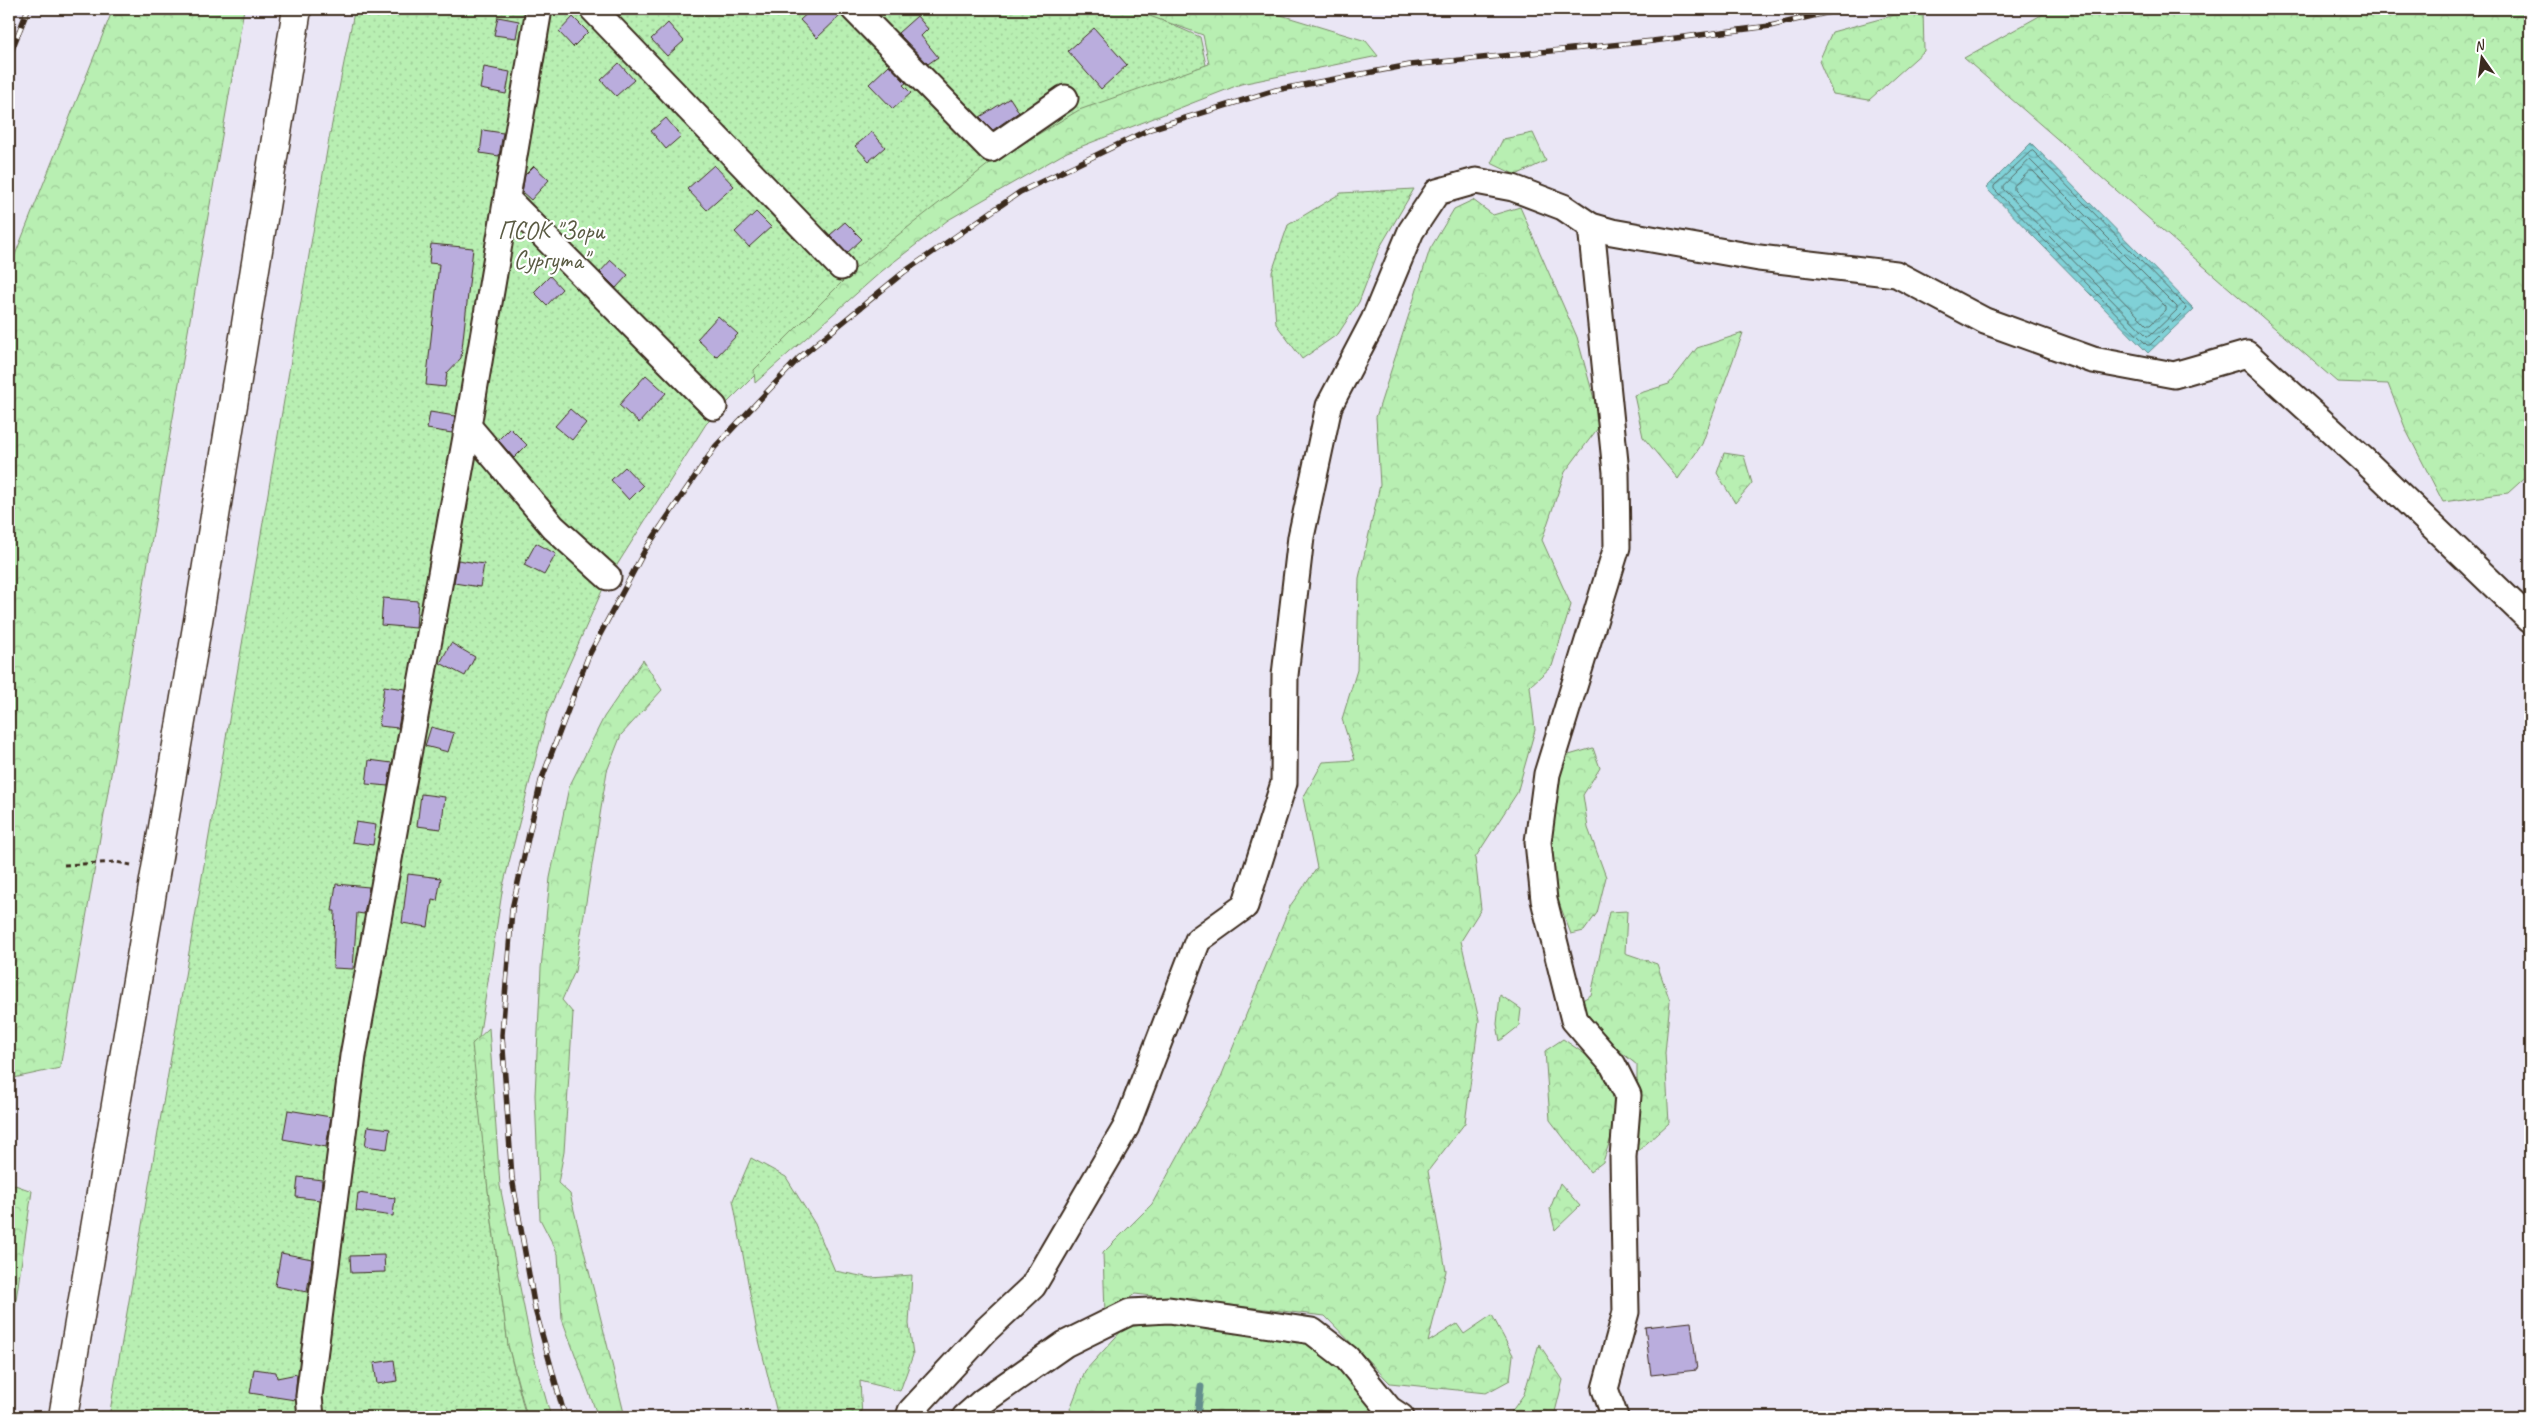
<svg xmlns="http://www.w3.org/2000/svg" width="2539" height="1426" viewBox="0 0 2539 1426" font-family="Caveat,sans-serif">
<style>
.grass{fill:url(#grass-dots);stroke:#7a8c68}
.forest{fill:url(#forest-crowns);stroke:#7a8c68}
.water{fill:url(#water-waves);stroke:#648e8d}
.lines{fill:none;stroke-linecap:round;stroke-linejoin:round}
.shore{stroke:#576d68;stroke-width:1}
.stream{stroke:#648e8d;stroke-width:7}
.building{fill:#baaddd;stroke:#3b2a1e}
.minor-casing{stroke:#3b2a1e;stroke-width:29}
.major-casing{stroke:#3b2a1e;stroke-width:31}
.path{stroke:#3b2a1e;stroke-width:3;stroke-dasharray:5 4;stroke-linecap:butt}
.minor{stroke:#fff;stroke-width:25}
.major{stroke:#fff;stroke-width:28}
.rail-casing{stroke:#3b2a1e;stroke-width:5.5}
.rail{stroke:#fff;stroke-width:4;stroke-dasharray:11;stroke-linecap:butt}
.labels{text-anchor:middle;stroke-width:4.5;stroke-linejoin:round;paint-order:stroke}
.park-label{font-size:25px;fill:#5a5b43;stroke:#fff}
</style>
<defs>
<pattern id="grass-dots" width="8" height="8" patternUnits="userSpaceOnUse" patternTransform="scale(1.25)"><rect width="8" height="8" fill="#b8efb2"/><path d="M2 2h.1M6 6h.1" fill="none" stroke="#9fcd99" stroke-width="1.8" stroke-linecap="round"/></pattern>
<pattern id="forest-crowns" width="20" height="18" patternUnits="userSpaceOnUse" patternTransform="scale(1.25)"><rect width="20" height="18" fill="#b8efb2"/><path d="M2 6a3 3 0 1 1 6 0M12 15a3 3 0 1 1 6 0" fill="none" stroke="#9fcd99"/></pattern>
<pattern id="water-waves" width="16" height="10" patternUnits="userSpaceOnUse" patternTransform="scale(1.25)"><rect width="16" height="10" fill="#80d1d7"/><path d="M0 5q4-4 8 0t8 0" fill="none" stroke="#6aaaae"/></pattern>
</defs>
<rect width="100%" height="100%" fill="#eae6f5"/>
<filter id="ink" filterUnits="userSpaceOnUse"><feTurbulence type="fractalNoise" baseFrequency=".02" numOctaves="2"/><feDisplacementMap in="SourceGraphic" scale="10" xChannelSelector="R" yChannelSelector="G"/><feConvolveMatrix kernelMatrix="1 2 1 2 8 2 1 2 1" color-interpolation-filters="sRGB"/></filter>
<g filter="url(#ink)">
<g class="grass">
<polygon points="369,9 1136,9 1200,37 1206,65 874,256 706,424 605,584 547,714 503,886 476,1057 488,1190 508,1345 526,1417 109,1417 329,139 354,12 368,14"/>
<polygon points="1414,189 1380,247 1359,302 1338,334 1302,359 1276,324 1272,272 1288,225 1341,193"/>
<polygon points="751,1158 786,1177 815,1224 835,1271 871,1278 912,1275 909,1324 913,1355 900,1391 860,1381 862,1417 778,1417 757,1332 733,1200"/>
</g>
<g class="forest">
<polygon points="113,9 244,9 60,1068 9,1079 9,270"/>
<polygon points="1130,9 1261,9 1366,41 1378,56 1241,84 1067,152 948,220 882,271 755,383 754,370 856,268 990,163 1079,110 1209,64 1203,35"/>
<polygon points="1535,9 1646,9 1543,12"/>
<polygon points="1917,9 1923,9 1924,51 1869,100 1833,94 1819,61 1832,32"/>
<polygon points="2052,9 2530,9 2530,473 2508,493 2443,502 2406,430 2388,384 2337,382 1964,58"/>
<polygon points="1533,133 1546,161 1516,175 1491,163 1503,139"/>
<polygon points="1473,200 1493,215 1520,207 1577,337 1601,424 1565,472 1542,540 1571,605 1552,666 1530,686 1535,730 1517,793 1475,858 1481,909 1461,941 1479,1020 1465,1123 1428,1171 1446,1271 1428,1342 1457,1324 1464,1334 1492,1315 1513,1355 1510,1380 1486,1393 1390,1383 1325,1316 1135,1294 1105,1313 1103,1253 1152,1204 1221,1077 1290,906 1317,868 1303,798 1323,762 1355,760 1342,719 1357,670 1359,578 1380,485 1376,417 1430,249 1454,209"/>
<polygon points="1743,333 1702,444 1678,479 1643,437 1634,395 1669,384 1697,348"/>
<polygon points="1724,453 1744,456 1752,483 1735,503 1717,473"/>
<polygon points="643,660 662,690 621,735 607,771 575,971 562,1000 573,1013 564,1152 558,1183 570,1194 625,1417 598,1417 562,1319 558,1254 540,1219 535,1095 541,968 550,878 569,787 604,717"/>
<polygon points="1593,748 1600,768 1583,795 1588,828 1606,877 1597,913 1584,931 1571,934 1553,887 1549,831 1562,757"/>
<polygon points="1627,911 1625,953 1657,964 1670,1001 1665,1053 1669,1123 1637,1152 1637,1065 1597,1033 1579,1002 1591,995 1609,912"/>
<polygon points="1500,995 1521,1009 1519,1026 1500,1041 1497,1024"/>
<polygon points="489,1028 500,1186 533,1353 551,1417 527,1417 508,1345 488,1190 472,1044"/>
<polygon points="1563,1039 1592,1059 1611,1088 1617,1119 1603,1162 1590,1172 1550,1120 1545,1051"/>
<polygon points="1560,1183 1580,1206 1555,1230 1550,1209"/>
<polygon points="15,1185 32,1191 9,1347 9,1189"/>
<polygon points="1164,1321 1305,1340 1350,1373 1379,1417 1074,1417 1070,1409 1085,1371 1124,1328"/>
<polygon points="1539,1344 1563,1380 1555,1412 1548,1417 1512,1417 1509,1415 1524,1394"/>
</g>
<polygon class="water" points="2031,143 2194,309 2148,353 1986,188"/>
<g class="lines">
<g class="shore">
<polygon points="2033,151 2186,307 2185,310 2150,345 2147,345 1994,189 1994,186 2030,152"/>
<polygon points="2030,160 2177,307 2177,310 2150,336 2147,336 2003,189 2003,186"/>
<polygon points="2030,171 2033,171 2166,307 2166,310 2150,325 2147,325 2014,190 2014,186"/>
</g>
<polyline class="stream" points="1197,1417 1201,1387"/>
</g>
<g class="building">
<polygon points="812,9 840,9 841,15 817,38 800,20"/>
<polygon points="917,16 928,29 921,36 938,57 928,64 898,33"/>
<polygon points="498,17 519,21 516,38 494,35"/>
<polygon points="573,17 588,32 573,47 559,32"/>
<polygon points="668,23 684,41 667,56 651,39"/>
<polygon points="1094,28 1127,65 1101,89 1068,51"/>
<polygon points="619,63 634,80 616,96 601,80"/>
<polygon points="889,65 906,83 903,85 911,93 893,109 869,84"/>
<polygon points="484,67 510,72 506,94 480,89"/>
<polygon points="1010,98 1019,112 993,130 980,117"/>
<polygon points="666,118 681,136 666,149 651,131"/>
<polygon points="483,130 503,133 499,156 480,153"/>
<polygon points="872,132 885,147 869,161 855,146"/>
<polygon points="714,165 734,186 707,210 687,189"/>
<polygon points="534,166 549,180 531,200 522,192 525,175"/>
<polygon points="756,212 771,227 749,247 735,232"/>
<polygon points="845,222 862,239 847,253 830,235"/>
<polygon points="431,244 473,248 461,358 447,373 445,387 426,385 439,264 429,263"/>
<polygon points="611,260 628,275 616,288 600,272"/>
<polygon points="550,276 562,289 547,305 534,292"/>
<polygon points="718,316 738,334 716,357 697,339"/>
<polygon points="646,375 666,393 639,423 619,405"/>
<polygon points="570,409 586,423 572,440 555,426"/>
<polygon points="430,412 455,416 452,433 427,429"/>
<polygon points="510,428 527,445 514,458 498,440"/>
<polygon points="625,467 643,486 629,500 611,480"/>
<polygon points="536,543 556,554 544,575 524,565"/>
<polygon points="458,560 484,564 480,587 454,583"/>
<polygon points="383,598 418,601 416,628 381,625"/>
<polygon points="451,643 475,657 465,676 440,663"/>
<polygon points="384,686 405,689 398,728 379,726"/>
<polygon points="431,727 454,733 448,752 425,746"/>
<polygon points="369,760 392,763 388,786 366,784"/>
<polygon points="421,794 445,797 441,829 417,826"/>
<polygon points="356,822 376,825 373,845 352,842"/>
<polygon points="408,874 441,878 437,901 432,900 428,927 402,923"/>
<polygon points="336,884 369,887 364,914 357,913 353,969 333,968 335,911 332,911"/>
<polygon points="288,1110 331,1117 326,1147 283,1139"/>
<polygon points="368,1126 390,1129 387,1149 365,1146"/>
<polygon points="298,1177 322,1180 320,1200 296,1197"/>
<polygon points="358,1193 395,1198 393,1216 356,1211"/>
<polygon points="281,1253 312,1259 307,1292 275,1286"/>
<polygon points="384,1255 385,1272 351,1273 350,1256"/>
<polygon points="1691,1322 1697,1370 1651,1375 1645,1327"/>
<polygon points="394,1360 397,1381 377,1384 374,1363"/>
<polygon points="254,1369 276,1372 277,1378 297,1374 295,1400 250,1393"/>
</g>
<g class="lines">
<defs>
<g id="minor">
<polyline points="593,9 841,267"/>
<polyline points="854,9 991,149 1065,98"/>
<polyline points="507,199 714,407"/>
<polyline points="1591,226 1616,472 1617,547 1547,774 1538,842 1544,900 1574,1020 1613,1065 1628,1095 1623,1157 1626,1312 1605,1389 1615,1417"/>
<polyline points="468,426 553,527 608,577"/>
<polyline points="311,1417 309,1396 353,1056 468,426 539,9"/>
<polyline points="909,1417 911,1411 986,1330 1033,1286 1126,1127 1198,940 1245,906 1284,783 1285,675 1301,537 1329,406 1374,320 1411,231 1437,192 1476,181 1513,188 1563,207 1591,226 1612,232 1759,258 1896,274 1985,321 2093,360 2174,375 2247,354 2365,461 2530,620"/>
<polyline points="965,1417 982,1402 1065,1344 1130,1312 1169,1310 1312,1331 1347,1358 1389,1409 1401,1417"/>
</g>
<polyline id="major" points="63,1417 198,621 297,9"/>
</defs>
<use href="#minor" class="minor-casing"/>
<use href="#major" class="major-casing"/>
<polyline class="path" points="64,865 116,862 131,865"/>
<use href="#minor" class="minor"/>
<use href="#major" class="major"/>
<defs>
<g id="rail">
<polyline points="9,12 10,9"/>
<polyline points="9,57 28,9"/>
<polyline points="565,1417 535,1309 512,1178 502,1035 512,909 541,781 588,657 645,550 715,447 799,358 904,272 1020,192 1150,129 1276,90 1410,65 1653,41 1770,26 1843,9"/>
</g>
</defs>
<use href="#rail" class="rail-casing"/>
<use href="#rail" class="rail"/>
</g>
</g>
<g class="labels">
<g class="park-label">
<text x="551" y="239">ПСОК "Зори<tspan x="551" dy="29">Сургута"</tspan></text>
</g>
</g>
<rect width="2539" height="1426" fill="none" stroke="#fff" stroke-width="30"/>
<rect x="15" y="15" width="2509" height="1396" fill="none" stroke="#3b2a1e" stroke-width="2" filter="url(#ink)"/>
<g transform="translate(2482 58) rotate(346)" stroke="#ffffff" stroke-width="4" paint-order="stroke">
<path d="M0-4L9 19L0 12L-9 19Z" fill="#3b2a1e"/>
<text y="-8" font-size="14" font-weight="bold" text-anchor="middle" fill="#3b2a1e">N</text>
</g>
</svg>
